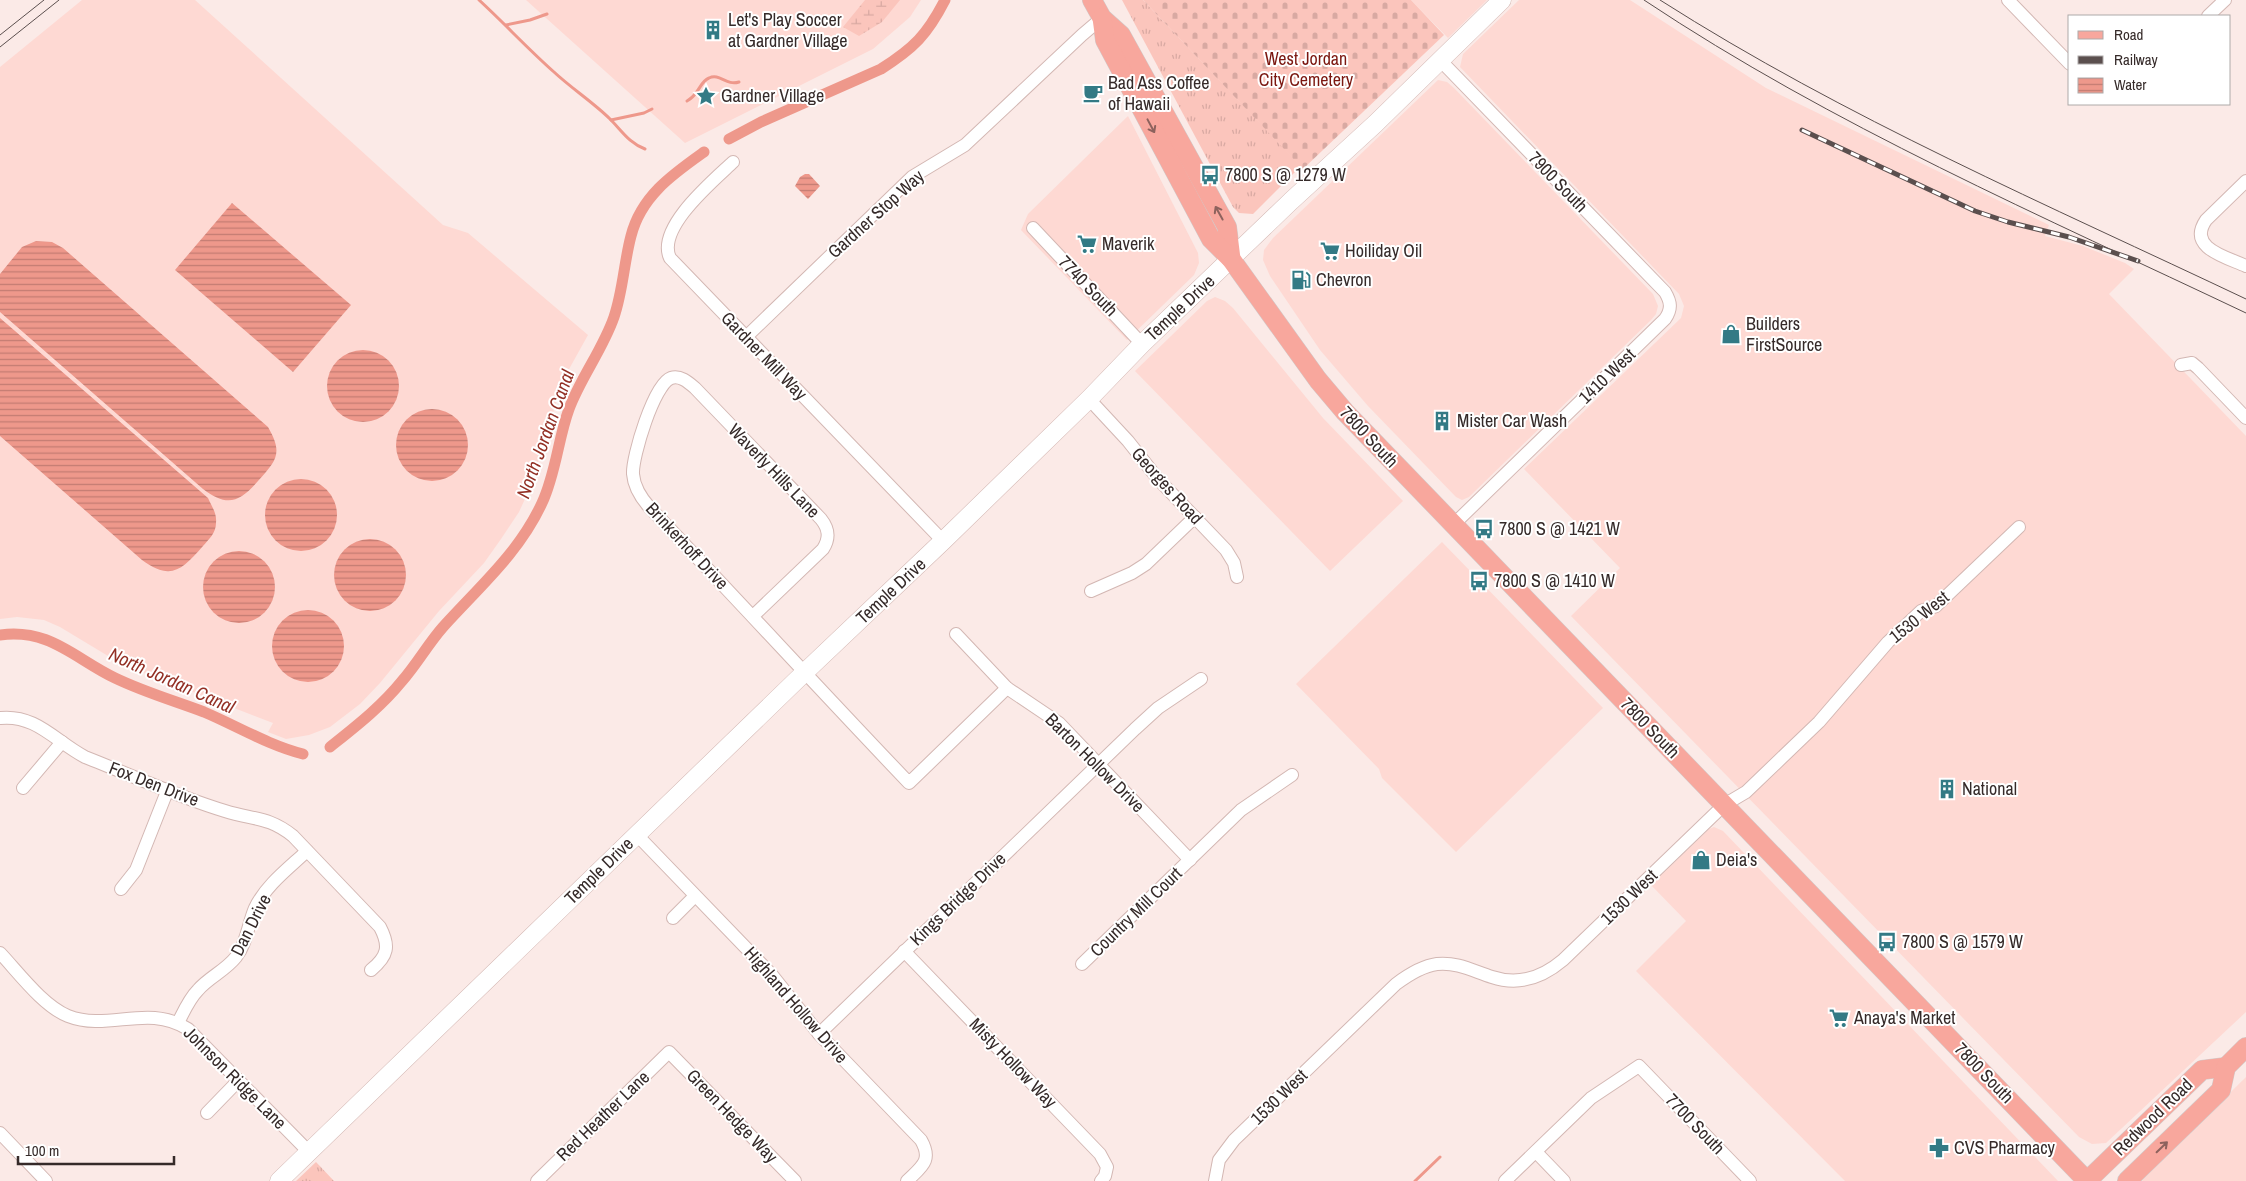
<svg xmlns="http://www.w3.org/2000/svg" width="2246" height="1181" viewBox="0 0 2246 1181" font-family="'Archivo Narrow',sans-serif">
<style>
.built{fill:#fed9d3}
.grass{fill:url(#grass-tufts)}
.wetland{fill:url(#wetland-marsh)}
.cemetery{fill:url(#cemetery-stones)}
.water{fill:url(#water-rules)}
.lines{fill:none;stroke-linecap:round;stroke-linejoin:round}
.stream{stroke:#ee988b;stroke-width:3}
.canal{stroke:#ee988b;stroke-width:11}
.street-casing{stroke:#d3b7b3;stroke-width:14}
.secondary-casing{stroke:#d3b7b3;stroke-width:19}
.primary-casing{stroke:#cfcccc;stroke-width:20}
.street{stroke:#fff;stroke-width:12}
.secondary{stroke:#fff;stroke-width:18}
.primary{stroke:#f8a79d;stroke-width:19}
.tram{stroke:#5b4f4e;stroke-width:1}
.rail-casing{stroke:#5b4f4e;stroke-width:5}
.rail{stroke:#fff;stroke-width:3;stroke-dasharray:9;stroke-linecap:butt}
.oneway{stroke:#8d625d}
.labels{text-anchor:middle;stroke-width:4;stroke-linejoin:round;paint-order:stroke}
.poi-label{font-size:18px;fill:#352a29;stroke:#fff;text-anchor:start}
.park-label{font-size:18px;fill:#7b1710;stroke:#fff}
.street-label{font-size:18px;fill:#352a29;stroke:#fff}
.water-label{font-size:19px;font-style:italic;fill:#933025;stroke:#fff}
</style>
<defs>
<pattern id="grass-tufts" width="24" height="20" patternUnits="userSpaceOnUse" patternTransform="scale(1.25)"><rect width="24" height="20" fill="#fbc5bc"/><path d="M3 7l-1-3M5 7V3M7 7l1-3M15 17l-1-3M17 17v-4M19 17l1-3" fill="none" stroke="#d8a9a2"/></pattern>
<pattern id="wetland-marsh" width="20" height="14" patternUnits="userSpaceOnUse" patternTransform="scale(1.25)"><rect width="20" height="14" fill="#fbc5bc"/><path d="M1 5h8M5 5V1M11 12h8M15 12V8" fill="none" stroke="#d8a9a2"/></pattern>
<pattern id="cemetery-stones" width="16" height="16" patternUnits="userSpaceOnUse" patternTransform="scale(1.25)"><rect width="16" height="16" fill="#fbc5bc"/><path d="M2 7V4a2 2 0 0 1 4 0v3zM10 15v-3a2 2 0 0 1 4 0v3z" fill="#d8a9a2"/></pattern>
<pattern id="water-rules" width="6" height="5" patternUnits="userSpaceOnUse" patternTransform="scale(1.25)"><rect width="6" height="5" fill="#ee988b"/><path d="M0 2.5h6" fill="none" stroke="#c27c72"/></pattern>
</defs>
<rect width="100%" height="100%" fill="#fbeae7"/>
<g class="built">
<polygon points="82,0 195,0 443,225 468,233 588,335 563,380 530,488 519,512 501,539 484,563 439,611 380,683 360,704 330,727 309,735 286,739 268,732 273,723 123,665 60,627 44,620 17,617 0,619 0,67"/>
<polygon points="526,0 921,0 910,17 873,49 685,143"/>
<polygon points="1411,0 1487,0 1448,38"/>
<polygon points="1519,0 1630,0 1766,88 2049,225 2045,236 2083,246 2125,263 2134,269 2109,294 2246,436 2246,1012 2106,1143 2092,1144 2079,1137 1571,616 1620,568 1524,469 1681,318 1684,306 1679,294 1460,67 1463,54"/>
<polygon points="1438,80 1447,82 1454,88 1653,294 1658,306 1656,314 1651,320 1469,497 1462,500 1456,497 1368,406 1320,350 1270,276 1263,260 1264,250 1273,238"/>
<polygon points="1128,116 1198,253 1199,263 1194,275 1127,340 1021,230 1028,214"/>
<polygon points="1215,297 1225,301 1233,308 1323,418 1403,501 1330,571 1135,371 1207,301"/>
<polygon points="1442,542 1603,708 1456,852 1382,778 1379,769 1296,684"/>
<polygon points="1714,827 1723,831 2058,1181 1845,1181 1636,971 1686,921 1651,885 1709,829"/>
<polygon points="2246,1077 2246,1181 2142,1181 2144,1178"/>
</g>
<g class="grass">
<polygon points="1122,0 1143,0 1301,166 1253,214 1239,213 1233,207"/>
<polygon points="316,1162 334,1181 296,1181"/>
</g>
<polygon class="wetland" points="865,0 900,0 882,22 859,36 843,27"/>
<polygon class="cemetery" points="1143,0 1411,0 1444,35 1303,169"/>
<g class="water">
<polygon points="805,174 809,174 820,186 808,199 795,186 800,177"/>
<polygon points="232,203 351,305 293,372 175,270"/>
<path d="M36 241 52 242 63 248 268 427C283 453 277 460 258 481 239 503 227 507 203 489L0 312V274L22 247Z"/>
<path d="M0 318 208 498C212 507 217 513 216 523 216 533 209 539 203 546 182 570 171 581 142 560L0 436Z"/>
<circle cx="363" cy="386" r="36"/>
<circle cx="432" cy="445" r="36"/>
<circle cx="301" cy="515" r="36"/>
<circle cx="370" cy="575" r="36"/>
<circle cx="239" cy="587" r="36"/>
<circle cx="308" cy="646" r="36"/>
</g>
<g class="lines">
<g class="stream">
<path d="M479 0C504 23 528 49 554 72 571 88 594 103 610 119 622 131 629 143 645 149"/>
<polyline points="506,25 530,20 547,14"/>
<path d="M687 101C700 94 699 82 709 78 720 73 726 86 739 82"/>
<polyline points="611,120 644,113 652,109"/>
<polyline points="1415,1181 1440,1157"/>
</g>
<g class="canal">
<path d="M729 139 761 122 881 69C914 48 927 35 945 0"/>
<path d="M0 635C50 628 75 659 115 678 144 692 175 701 204 712 237 726 268 745 303 754"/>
<path d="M330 747C355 727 381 707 402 681 417 664 428 644 443 627 479 587 519 553 542 503 556 473 558 439 569 409 581 377 603 349 614 317 623 291 624 262 631 236 641 196 673 174 704 152"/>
</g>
<defs>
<g id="street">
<polyline points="2008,0 2070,64"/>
<polyline points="2208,16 2225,0"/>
<path d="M1440 60 1665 292C1671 302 1672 309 1665 319L1453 525"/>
<path d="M733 162C713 181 656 228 670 258L943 541"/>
<path d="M2246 181 2206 220C2187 248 2226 257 2246 266"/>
<polyline points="1033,228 1142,344"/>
<polyline points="746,337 912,177 965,145 1082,35 1102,18"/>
<polyline points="2181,365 2192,363 2198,368 2246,418"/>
<polyline points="1089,399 1128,441 1158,479 1226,550 1234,563 1237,577"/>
<polyline points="1091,591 1132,573 1146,564 1195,517"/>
<path d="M753 616 823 549C830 538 829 529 821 519L695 388C688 382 680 375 671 378 654 384 632 457 633 474 634 487 641 498 650 508 737 599 822 692 909 783L1007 688"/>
<polyline points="956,634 1007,688 1059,723 1190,860"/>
<path d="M0 718C36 714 56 742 85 757 131 775 178 797 225 811 253 820 268 816 293 836L380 927C390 946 388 956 371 970"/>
<polyline points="23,788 62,742"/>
<path d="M637 835 772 975 819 1034 921 1140C933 1161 921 1167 907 1181"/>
<polyline points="121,889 136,870 168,789"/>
<polyline points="673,918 695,896"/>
<polyline points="904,951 1100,1154 1107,1167 1105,1176 1101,1181"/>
<path d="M0 953C18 972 43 1006 68 1016 109 1032 147 1003 188 1029L309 1152"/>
<polyline points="1082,964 1241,810 1292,775"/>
<path d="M178 1023C184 1011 189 999 198 990 209 977 225 971 236 957 247 943 248 924 255 908 266 885 289 868 307 851"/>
<polyline points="819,1034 1135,729 1158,708 1201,679"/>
<polyline points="207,1113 239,1080"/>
<polyline points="0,1133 46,1181"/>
<polyline points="1536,1152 1564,1181"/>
<polyline points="537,1181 669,1052 795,1181"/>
<path d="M1215 1181 1219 1160 1234 1140 1396 984C1408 975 1422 966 1437 964 1458 962 1473 971 1492 977 1519 986 1543 977 1563 960L1724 805 1746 792 1819 722 1888 642 1921 611 1936 606 2019 527"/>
<polyline points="1505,1181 1591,1098 1639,1066 1750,1181"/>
</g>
<polyline id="secondary" points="279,1181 805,672 943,541 1089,399 1142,344 1291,201 1375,124 1502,0"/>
<g id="primary">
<polyline points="1092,0 1102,18 1121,35 1227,227 1231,259"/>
<polyline points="1102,18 1105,40 1211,239 1231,259 1318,380 1345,412 2087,1181 2202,1070 2226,1067"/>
<polyline points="2127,1181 2221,1090 2226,1067 2246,1047"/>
</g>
</defs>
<use href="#street" class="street-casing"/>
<use href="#secondary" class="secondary-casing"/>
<use href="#primary" class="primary-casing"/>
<use href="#street" class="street"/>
<use href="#secondary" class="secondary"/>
<use href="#primary" class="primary"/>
<g class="tram">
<path d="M1644 0C1833 126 2042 216 2246 313"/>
<path d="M1660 0C1845 118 2048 205 2246 299"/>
<polyline points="0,35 44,0"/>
<polyline points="0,47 59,0"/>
</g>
<defs>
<polyline id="rail" points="1802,130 1975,211 2008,222 2069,237 2138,261"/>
</defs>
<use href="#rail" class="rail-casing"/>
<use href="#rail" class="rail"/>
</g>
<defs><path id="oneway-shaft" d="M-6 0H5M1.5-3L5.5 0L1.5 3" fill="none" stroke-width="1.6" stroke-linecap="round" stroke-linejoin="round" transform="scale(1.25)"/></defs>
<g class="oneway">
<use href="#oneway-shaft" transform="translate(1151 126) rotate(62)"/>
<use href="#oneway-shaft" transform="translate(1219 213) rotate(-119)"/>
<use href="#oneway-shaft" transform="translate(2162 1147) rotate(-44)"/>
</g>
<defs>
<symbol id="building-bare" viewBox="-9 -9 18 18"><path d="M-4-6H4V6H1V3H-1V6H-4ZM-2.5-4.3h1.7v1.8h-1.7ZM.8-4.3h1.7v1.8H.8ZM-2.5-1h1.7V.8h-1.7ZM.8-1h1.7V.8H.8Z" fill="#337a85" stroke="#fff" stroke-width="2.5" paint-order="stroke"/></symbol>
<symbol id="cafe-bare" viewBox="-9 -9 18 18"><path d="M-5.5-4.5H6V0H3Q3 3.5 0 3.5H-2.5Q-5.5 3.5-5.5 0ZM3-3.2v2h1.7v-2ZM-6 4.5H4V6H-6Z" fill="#337a85" stroke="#fff" stroke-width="2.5" paint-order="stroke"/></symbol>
<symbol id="sight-bare" viewBox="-9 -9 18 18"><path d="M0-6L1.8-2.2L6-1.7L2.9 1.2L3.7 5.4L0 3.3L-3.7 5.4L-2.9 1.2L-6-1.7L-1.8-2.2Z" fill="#337a85" stroke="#fff" stroke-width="2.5" paint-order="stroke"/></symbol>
<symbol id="bus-bare" viewBox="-9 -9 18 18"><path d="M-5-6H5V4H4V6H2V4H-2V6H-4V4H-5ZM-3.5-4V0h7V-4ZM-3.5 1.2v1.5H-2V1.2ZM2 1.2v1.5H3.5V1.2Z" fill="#337a85" stroke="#fff" stroke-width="2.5" paint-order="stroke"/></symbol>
<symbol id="supermarket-bare" viewBox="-9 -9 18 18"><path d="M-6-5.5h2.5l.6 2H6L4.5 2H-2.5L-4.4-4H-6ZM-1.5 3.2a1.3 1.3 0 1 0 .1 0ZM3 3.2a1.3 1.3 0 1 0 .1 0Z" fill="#337a85" stroke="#fff" stroke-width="2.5" paint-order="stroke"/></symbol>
<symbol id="fuel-bare" viewBox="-9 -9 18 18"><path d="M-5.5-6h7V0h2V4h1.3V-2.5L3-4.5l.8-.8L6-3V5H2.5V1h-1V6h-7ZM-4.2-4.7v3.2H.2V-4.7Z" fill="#337a85" stroke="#fff" stroke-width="2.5" paint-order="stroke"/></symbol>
<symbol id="shop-bare" viewBox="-9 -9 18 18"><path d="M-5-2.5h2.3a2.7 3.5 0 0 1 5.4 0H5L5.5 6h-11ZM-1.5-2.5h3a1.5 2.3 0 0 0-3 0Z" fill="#337a85" stroke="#fff" stroke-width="2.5" paint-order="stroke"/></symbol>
<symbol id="pharmacy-bare" viewBox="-9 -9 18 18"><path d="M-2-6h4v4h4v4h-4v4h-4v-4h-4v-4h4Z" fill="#337a85" stroke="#fff" stroke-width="2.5" paint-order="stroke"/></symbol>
</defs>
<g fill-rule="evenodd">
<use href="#building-bare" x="699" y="16" width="28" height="28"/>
<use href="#cafe-bare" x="1079" y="79" width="28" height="28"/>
<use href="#sight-bare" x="692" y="82" width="28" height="28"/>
<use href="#bus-bare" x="1196" y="161" width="28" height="28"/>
<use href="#supermarket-bare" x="1073" y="230" width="28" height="28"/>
<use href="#supermarket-bare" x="1316" y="237" width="28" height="28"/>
<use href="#fuel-bare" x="1287" y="266" width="28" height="28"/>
<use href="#shop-bare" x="1717" y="320" width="28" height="28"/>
<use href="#building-bare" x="1428" y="407" width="28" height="28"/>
<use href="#bus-bare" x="1470" y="515" width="28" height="28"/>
<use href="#bus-bare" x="1465" y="567" width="28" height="28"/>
<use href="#building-bare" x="1933" y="775" width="28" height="28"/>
<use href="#shop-bare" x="1687" y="846" width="28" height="28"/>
<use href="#bus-bare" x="1873" y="928" width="28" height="28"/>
<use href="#supermarket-bare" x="1825" y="1004" width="28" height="28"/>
<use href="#pharmacy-bare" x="1925" y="1134" width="28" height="28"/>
</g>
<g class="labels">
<g class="poi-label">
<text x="728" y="26">Let's Play Soccer<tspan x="728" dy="21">at Gardner Village</tspan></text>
<text x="1108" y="89">Bad Ass Coffee<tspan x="1108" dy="21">of Hawaii</tspan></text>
<text x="721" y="102">Gardner Village</text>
<text x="1225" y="181">7800 S @ 1279 W</text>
<text x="1102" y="250">Maverik</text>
<text x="1345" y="257">Hoiliday Oil</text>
<text x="1316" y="286">Chevron</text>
<text x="1746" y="330">Builders<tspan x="1746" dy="21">FirstSource</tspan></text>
<text x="1457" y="427">Mister Car Wash</text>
<text x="1499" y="535">7800 S @ 1421 W</text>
<text x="1494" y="587">7800 S @ 1410 W</text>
<text x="1962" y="795">National</text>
<text x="1716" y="866">Deia's</text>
<text x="1902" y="948">7800 S @ 1579 W</text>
<text x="1854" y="1024">Anaya's Market</text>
<text x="1954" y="1154">CVS Pharmacy</text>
</g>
<g class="park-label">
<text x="1306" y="65">West Jordan<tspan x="1306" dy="21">City Cemetery</tspan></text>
</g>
<g class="street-label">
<text transform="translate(1558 182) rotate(46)" y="6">7900 South</text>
<text transform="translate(876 214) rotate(-42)" y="6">Gardner Stop Way</text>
<text transform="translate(1088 286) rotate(46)" y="6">7740 South</text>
<text transform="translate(1180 308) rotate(-43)" y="6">Temple Drive</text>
<text transform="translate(764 356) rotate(46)" y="6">Gardner Mill Way</text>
<text transform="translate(1607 376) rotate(-44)" y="6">1410 West</text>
<text transform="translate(1369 437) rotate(47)" y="6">7800 South</text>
<text transform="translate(774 471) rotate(46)" y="6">Waverly Hills Lane</text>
<text transform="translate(1167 486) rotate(48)" y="6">Georges Road</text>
<text transform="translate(687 546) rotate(47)" y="6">Brinkerhoff Drive</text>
<text transform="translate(891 591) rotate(-43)" y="6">Temple Drive</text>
<text transform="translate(1919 617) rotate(-39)" y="6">1530 West</text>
<text transform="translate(1650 728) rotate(46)" y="6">7800 South</text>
<text transform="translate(1095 763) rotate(45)" y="6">Barton Hollow Drive</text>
<text transform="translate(154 784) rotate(21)" y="6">Fox Den Drive</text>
<text transform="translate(599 871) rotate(-44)" y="6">Temple Drive</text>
<text transform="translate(1629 897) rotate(-44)" y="6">1530 West</text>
<text transform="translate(958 899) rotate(-44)" y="6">Kings Bridge Drive</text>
<text transform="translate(1136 912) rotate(-44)" y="6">Country Mill Court</text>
<text transform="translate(251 925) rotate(-63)" y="6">Dan Drive</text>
<text transform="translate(796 1005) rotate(49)" y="6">Highland Hollow Drive</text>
<text transform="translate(1013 1063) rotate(46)" y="6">Misty Hollow Way</text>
<text transform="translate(1984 1073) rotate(46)" y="6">7800 South</text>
<text transform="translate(235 1078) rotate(45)" y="6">Johnson Ridge Lane</text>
<text transform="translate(1279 1097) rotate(-44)" y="6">1530 West</text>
<text transform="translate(603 1116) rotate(-44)" y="6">Red Heather Lane</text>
<text transform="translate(732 1116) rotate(46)" y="6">Green Hedge Way</text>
<text transform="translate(2153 1117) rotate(-44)" y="6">Redwood Road</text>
<text transform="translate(1695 1124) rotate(46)" y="6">7700 South</text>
</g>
<g class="water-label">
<text transform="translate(545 434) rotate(-70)" y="7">North Jordan Canal</text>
<text transform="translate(172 680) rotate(24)" y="7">North Jordan Canal</text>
</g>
</g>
<rect x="2068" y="15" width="162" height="90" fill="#ffffff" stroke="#aeaaa9"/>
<rect x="2078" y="31" width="25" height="8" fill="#f8a79d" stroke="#aeaaa9"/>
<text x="2114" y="40" font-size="15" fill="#352a29">Road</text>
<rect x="2078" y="56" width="25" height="8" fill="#5b4f4e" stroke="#aeaaa9"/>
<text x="2114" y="65" font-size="15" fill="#352a29">Railway</text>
<rect x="2078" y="78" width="25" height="15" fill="url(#water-rules)" stroke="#aeaaa9"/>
<text x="2114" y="90" font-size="15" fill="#352a29">Water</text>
<path d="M18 1156v8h156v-8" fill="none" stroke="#352a29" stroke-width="2.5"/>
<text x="25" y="1156" font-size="15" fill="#352a29" stroke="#ffffff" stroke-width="4" paint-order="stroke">100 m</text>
</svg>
